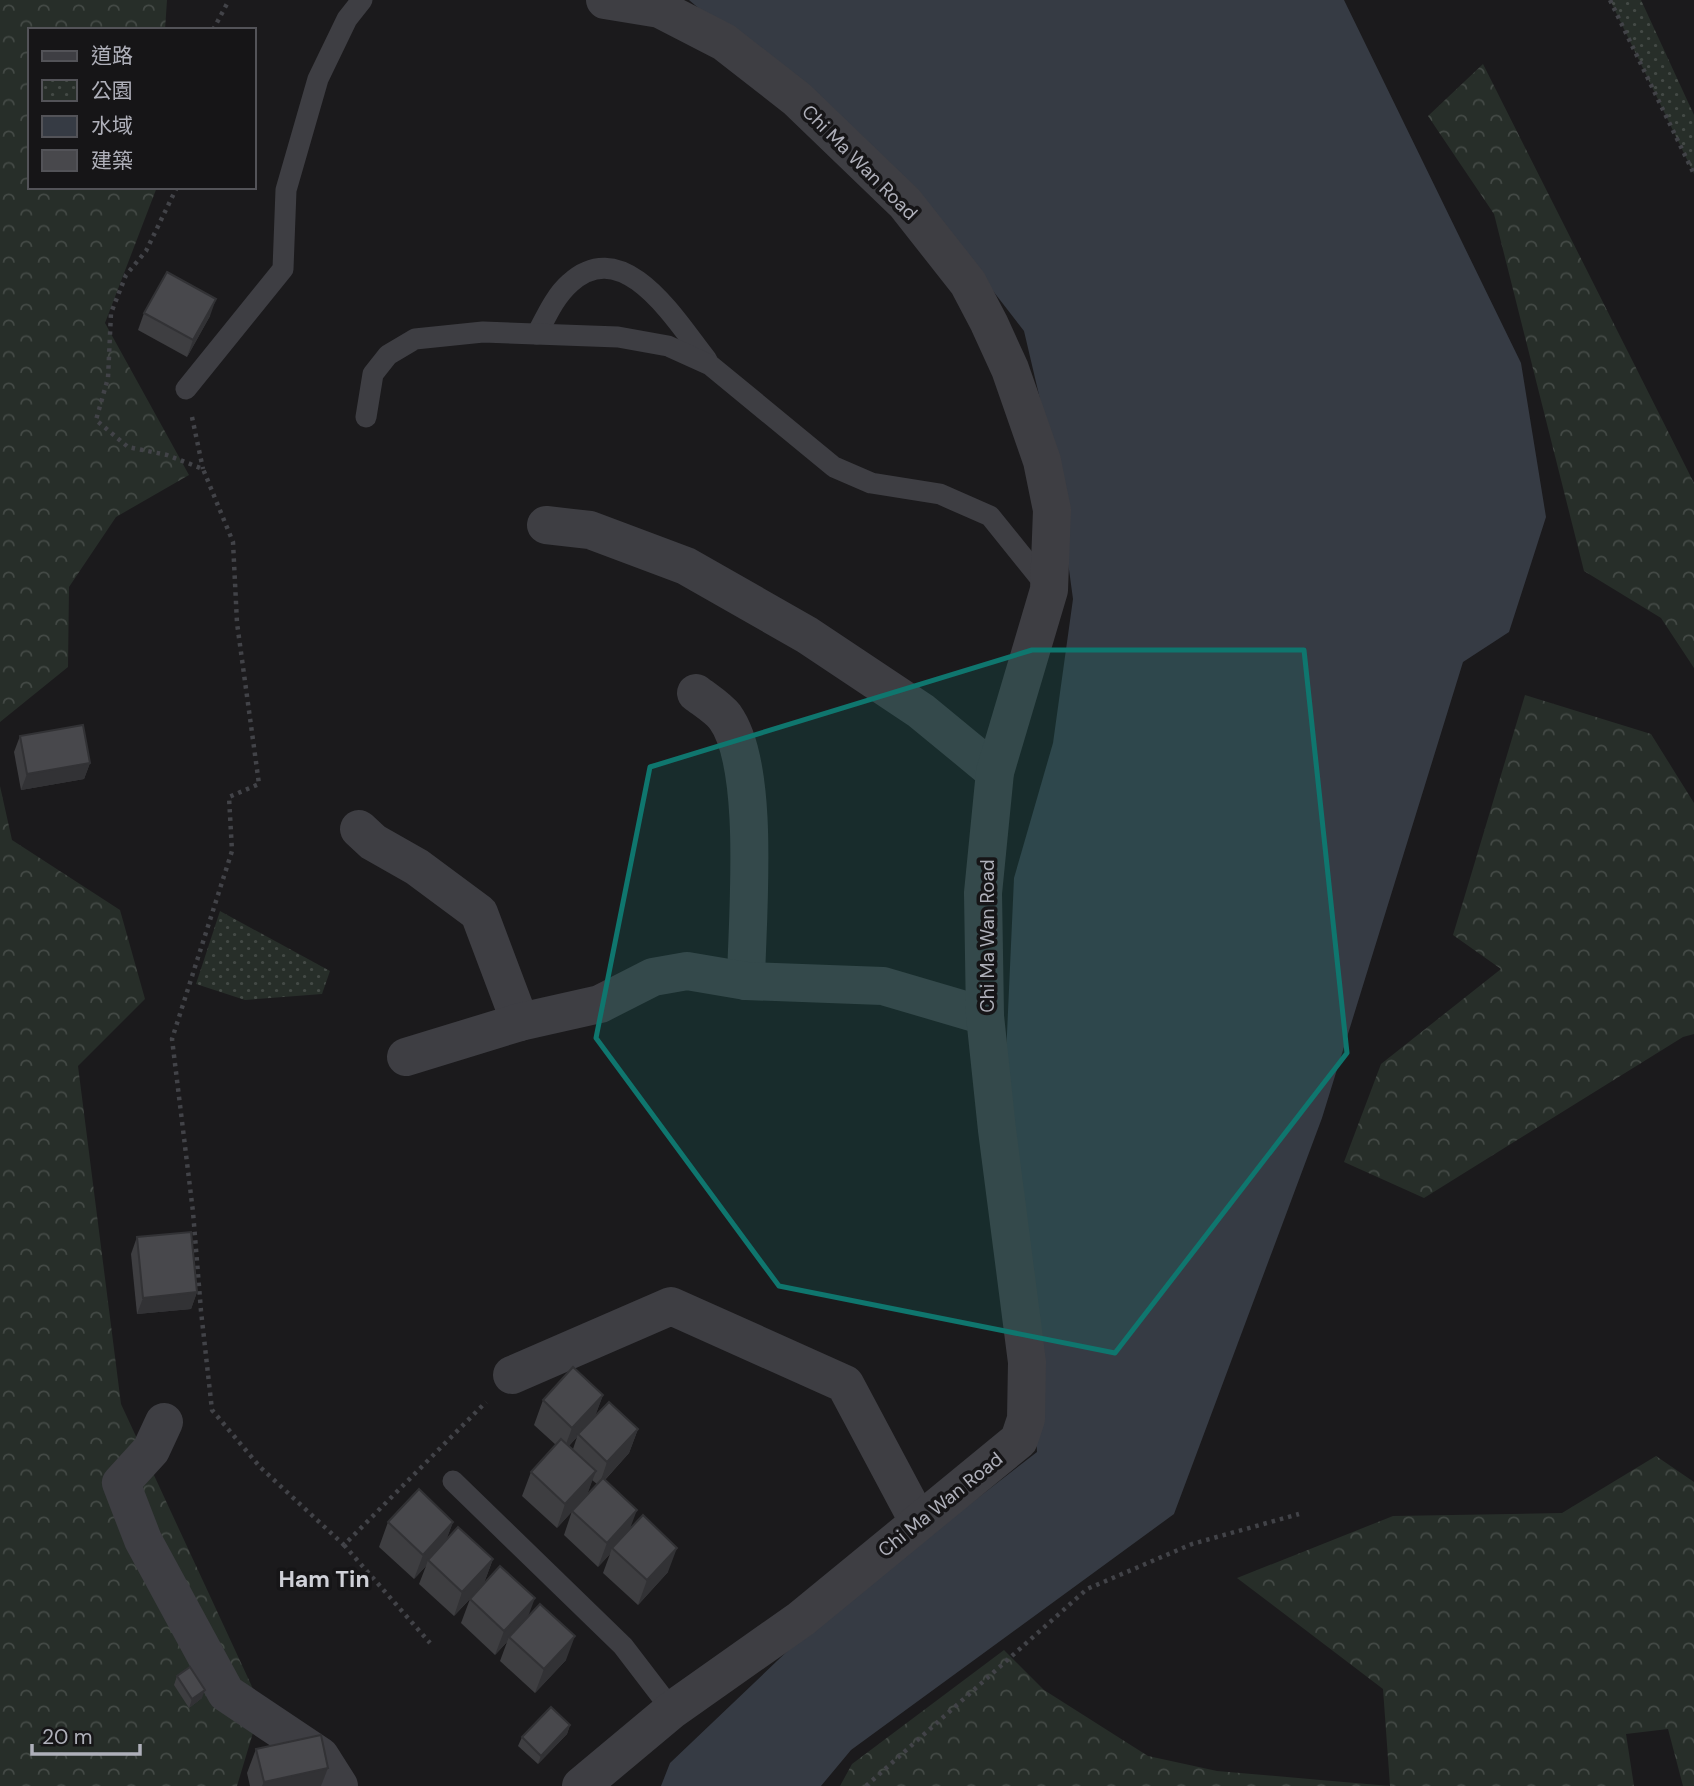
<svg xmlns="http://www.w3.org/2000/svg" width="1694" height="1786" viewBox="0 0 1694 1786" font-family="'DM Sans','Noto Sans TC',sans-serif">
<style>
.forest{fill:url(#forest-crowns)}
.park{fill:url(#park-dots)}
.water{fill:#363b44}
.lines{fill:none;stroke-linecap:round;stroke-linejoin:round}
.path{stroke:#424348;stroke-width:4.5;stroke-dasharray:3.5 5;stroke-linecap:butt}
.lane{stroke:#3e3e43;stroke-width:21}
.street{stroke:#3e3e43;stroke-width:38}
.wall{fill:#3e3e41;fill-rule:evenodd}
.shaded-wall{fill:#323235}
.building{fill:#48484c;stroke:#323235;stroke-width:2}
.marked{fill:#0f766e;fill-opacity:0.2;stroke:#0f766e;stroke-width:5;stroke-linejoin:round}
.labels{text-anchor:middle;stroke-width:7;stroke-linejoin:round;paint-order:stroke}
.street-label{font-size:19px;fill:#afb0ba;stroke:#161517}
.quarter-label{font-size:23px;font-weight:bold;fill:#cfd0d7;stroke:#161517}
</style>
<defs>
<pattern id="forest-crowns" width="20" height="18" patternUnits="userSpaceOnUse" patternTransform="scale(1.75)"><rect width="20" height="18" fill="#272e29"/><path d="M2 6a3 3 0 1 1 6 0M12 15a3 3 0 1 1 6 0" fill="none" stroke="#444a46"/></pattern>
<pattern id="park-dots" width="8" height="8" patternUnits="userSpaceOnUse" patternTransform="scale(1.75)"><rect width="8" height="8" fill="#272e29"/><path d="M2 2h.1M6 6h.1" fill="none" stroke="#444a46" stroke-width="1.8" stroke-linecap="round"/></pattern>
</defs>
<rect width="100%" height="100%" fill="#1b1a1c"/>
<g class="forest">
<polygon points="0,0 167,0 165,30 30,30 30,187 157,187 105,323 189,475 116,517 69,587 68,667 0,722"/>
<polygon points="1483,64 1694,483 1694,668 1661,618 1584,571 1494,214 1428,116"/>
<polygon points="1525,695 1651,734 1694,803 1694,1034 1683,1037 1424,1198 1344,1162 1381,1064 1501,969 1453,935"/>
<polygon points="0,786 12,840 120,910 145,999 78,1066 121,1404 261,1706 237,1786 0,1786"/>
<polygon points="1656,1456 1694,1482 1694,1786 1683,1786 1668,1729 1626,1734 1634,1786 840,1786 852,1764 1004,1650 1044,1690 1148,1756 1217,1771 1390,1786 1383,1689 1237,1578 1393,1516 1562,1513"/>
</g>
<g class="park">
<polygon points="1610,0 1641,0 1694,115 1694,174"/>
<polygon points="220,911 330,971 322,994 245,1000 196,984"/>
</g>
<polygon class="water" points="689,0 1344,0 1521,363 1546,517 1509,632 1463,662 1322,1118 1174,1514 851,1750 821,1786 661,1786 670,1763 818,1622 1037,1452 1029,1254 1006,1056 1014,878 1053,743 1073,599 1054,459 1024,331 918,194"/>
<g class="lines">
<g class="path">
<polyline points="1610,0 1694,174"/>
<polyline points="213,30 229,0"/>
<polyline points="177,187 146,251 126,275 111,313 108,378 96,420 128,447 167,455 203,469 233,542 237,623 259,784 229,797 232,851 172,1039 193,1212 201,1311 212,1410 260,1467 344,1545 486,1402"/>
<polyline points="192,417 203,469"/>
<polyline points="344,1545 430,1643"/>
<polyline points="866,1786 1087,1589 1192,1544 1299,1514"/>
</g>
<g class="lane">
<path d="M537 334C546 317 555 296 570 283 625 233 677 323 707 360"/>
<polyline points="186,389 283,269 286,190 318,79 347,19 362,0"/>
<polyline points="366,417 373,374 388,355 415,339 483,332 618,337 668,346 710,365 834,467 871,483 940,494 990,516 1048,588"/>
<polyline points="453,1481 623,1646 672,1710"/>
</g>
<g class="street">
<polyline points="546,525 590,530 686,566 807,635 921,711 995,772"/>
<path d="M696 693C705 700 718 708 725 717 761 767 747 918 746 981"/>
<polyline points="359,829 373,842 417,867 479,913 520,1022"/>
<polyline points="406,1057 520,1022 600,1004 653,977 687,971 746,981 883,986 985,1016"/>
<polyline points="512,1375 671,1306 845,1384 918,1521"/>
<polyline points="164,1422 151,1450 121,1483 143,1540 226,1693 320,1756 339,1786"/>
<polyline points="581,1786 672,1710 801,1619 1019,1440 1026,1419 1027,1362 997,1130 985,1016 983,893 995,772 1049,590 1052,510 1042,461 1010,369 989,323 968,283 905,203 797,99 724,42 660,9 605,0"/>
</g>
</g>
<g class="wall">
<polygon points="144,313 210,316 187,357 138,330"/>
<polygon points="20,736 90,763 84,779 21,790 14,752"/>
<polygon points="137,1237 197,1292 191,1309 137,1314 131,1254"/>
<path d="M603 1395 595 1416 638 1429 629 1453 605 1480 631 1528 668 1572 638 1605 603 1573 610 1554 598 1567 564 1535 572 1511 597 1484 592 1480 587 1495 557 1528 522 1496 531 1472 556 1445 534 1425 543 1400ZM577 1437 573 1449 569 1446Z"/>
<polygon points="388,1522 453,1522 446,1540 493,1559 484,1583 528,1617 566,1660 535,1693 500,1661 507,1642 495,1655 461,1623 470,1599 454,1616 419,1584 426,1566 414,1579 379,1547"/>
<polygon points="177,1676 202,1698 189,1708 174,1685"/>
<polygon points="570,1725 567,1734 538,1764 518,1746 522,1737"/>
<polygon points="256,1749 321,1786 250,1786 247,1773"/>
</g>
<g class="shaded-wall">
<polygon points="216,299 210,316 187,357 193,340"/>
<polygon points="90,763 84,779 21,790 27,774"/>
<polygon points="197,1292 191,1309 137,1314 143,1298"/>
<polygon points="603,1395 594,1419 578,1434 577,1437 563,1452 572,1428"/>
<polygon points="638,1429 629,1453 599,1486 607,1462"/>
<polygon points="596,1471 587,1495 557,1528 565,1504"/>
<polygon points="637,1510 628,1534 612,1548 610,1554 598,1567 607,1543"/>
<polygon points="453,1522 444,1546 428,1560 426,1566 414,1579 423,1555"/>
<polygon points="677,1548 668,1572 638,1605 647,1580"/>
<polygon points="493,1559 484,1583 454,1616 462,1592"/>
<polygon points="535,1598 526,1622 509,1637 507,1642 495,1655 504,1631"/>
<polygon points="575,1636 566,1660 535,1693 544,1669"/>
<polygon points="205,1690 202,1698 189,1708 192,1699"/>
<polygon points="570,1725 567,1734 538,1764 541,1756"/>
<polygon points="328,1768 321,1786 262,1786 264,1782"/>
</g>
<g class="building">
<polygon points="167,272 216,299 193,340 144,313"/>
<polygon points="83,725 90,763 27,774 20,736"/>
<polygon points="191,1232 197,1292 143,1298 137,1237"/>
<polygon points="573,1367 603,1395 572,1428 543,1400"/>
<polygon points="609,1402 638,1429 607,1462 578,1434"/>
<polygon points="561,1439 596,1471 565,1504 531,1472"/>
<polygon points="603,1478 637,1510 607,1543 572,1511"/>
<polygon points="419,1489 453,1522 423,1555 388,1522"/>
<polygon points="643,1515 677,1548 647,1580 612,1548"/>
<polygon points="458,1527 493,1559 462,1592 428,1560"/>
<polygon points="500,1566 535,1598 504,1631 470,1599"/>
<polygon points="540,1604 575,1636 544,1669 509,1637"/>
<polygon points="190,1667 205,1690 192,1699 177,1676"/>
<polygon points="551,1707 570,1725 541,1756 522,1737"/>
<polygon points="321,1735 328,1768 264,1782 256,1749"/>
</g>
<path class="marked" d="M1032 650H1304L1347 1053 1115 1353 779 1286 596 1038 650 767Z"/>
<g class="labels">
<g class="street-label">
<text transform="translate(860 162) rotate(45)" y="7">Chi Ma Wan Road</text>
<text transform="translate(987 936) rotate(-90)" y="7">Chi Ma Wan Road</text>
<text transform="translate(940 1504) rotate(-39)" y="7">Chi Ma Wan Road</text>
</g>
<g class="quarter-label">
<text x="324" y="1587">Ham Tin</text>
</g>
</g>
<rect x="28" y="28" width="228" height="161" fill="#161517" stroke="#535358" stroke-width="2"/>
<rect x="42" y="51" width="35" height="10" fill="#3e3e43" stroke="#535358" stroke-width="2"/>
<text x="91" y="63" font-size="21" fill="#afb0ba">道路</text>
<rect x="42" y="80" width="35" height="21" fill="url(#park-dots)" stroke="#535358" stroke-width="2"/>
<text x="91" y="98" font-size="21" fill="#afb0ba">公園</text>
<rect x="42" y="116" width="35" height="21" fill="#363b44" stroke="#535358" stroke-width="2"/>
<text x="91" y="133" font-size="21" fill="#afb0ba">水域</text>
<rect x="42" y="150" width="35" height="21" fill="#48484c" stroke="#535358" stroke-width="2"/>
<text x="91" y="168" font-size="21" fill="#afb0ba">建築</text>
<path d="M32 1744v10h108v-10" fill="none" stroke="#afb0ba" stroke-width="3.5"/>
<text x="42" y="1744" font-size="21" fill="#afb0ba" stroke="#161517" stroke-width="5" paint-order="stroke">20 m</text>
</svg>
